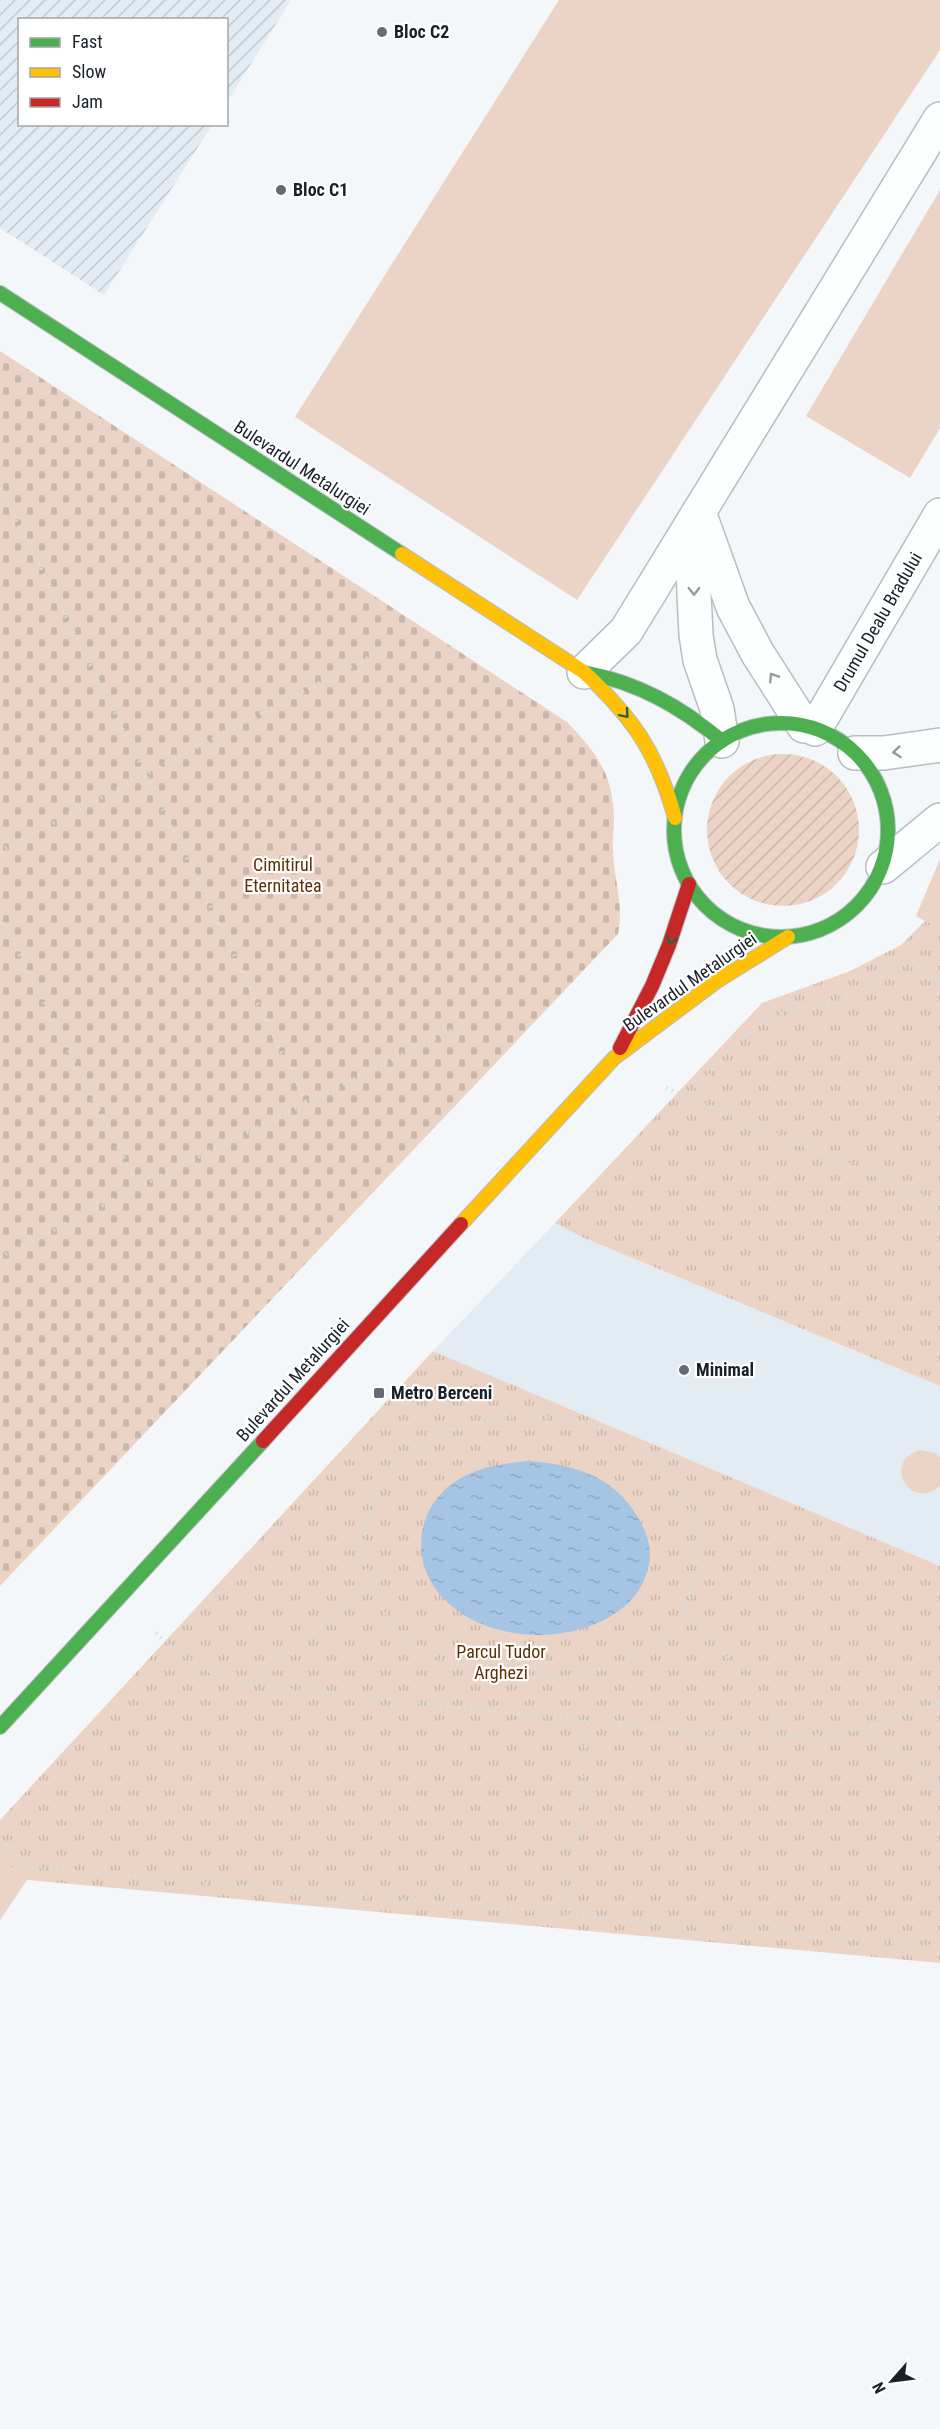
<svg xmlns="http://www.w3.org/2000/svg" width="940" height="2429" viewBox="0 0 940 2429" font-family="'Roboto Condensed',sans-serif">
<style>
.built{fill:#e3ebf3}
.industrial{fill:url(#industrial-furrows)}
.grass{fill:#ebd4c5}
.cemetery{fill:url(#cemetery-stones)}
.park{fill:url(#park-tufts)}
.garden{fill:url(#garden-furrows)}
.water{fill:url(#water-ripples)}
.lines{fill:none;stroke-linecap:round;stroke-linejoin:round}
.street-casing{stroke:#b8bdc3;stroke-width:36}
.fast-casing{stroke:#b8bdc3;stroke-width:16}
.slow-casing{stroke:#b8bdc3;stroke-width:16}
.jam-casing{stroke:#b8bdc3;stroke-width:16}
.path{stroke:#dbddde;stroke-width:4;stroke-dasharray:1.5 4.5;stroke-linecap:butt}
.street{stroke:#fdfefe;stroke-width:33}
.fast{stroke:#4caf50;stroke-width:14}
.slow{stroke:#ffc107;stroke-width:14}
.jam{stroke:#c62828;stroke-width:14}
.oneway{stroke:#969a9e}
.oneway2{stroke:#2f603b}
.poi-dot{fill:#656b72;stroke:#fff;stroke-width:2}
.labels{text-anchor:middle;stroke-width:4.5;stroke-linejoin:round;paint-order:stroke}
.poi-label{font-size:18px;font-weight:bold;fill:#182029;stroke:#fff;text-anchor:start}
.street-label{font-size:18px;fill:#182029;stroke:#fff}
.park-label{font-size:18px;fill:#5f3002;stroke:#fff}
</style>
<defs>
<pattern id="industrial-furrows" width="10" height="10" patternUnits="userSpaceOnUse" patternTransform="scale(1.5)"><rect width="10" height="10" fill="#e3ebf3"/><path d="M-1 1l2-2M0 10L10 0M9 11l2-2" fill="none" stroke="#c2c9d0"/></pattern>
<pattern id="cemetery-stones" width="16" height="16" patternUnits="userSpaceOnUse" patternTransform="scale(1.5)"><rect width="16" height="16" fill="#ebd4c5"/><path d="M2 7V4a2 2 0 0 1 4 0v3zM10 15v-3a2 2 0 0 1 4 0v3z" fill="#c9b6a9"/></pattern>
<pattern id="park-tufts" width="24" height="20" patternUnits="userSpaceOnUse" patternTransform="scale(1.5)"><rect width="24" height="20" fill="#ebd4c5"/><path d="M3 7l-1-3M5 7V3M7 7l1-3M15 17l-1-3M17 17v-4M19 17l1-3" fill="none" stroke="#c9b6a9"/></pattern>
<pattern id="garden-furrows" width="10" height="10" patternUnits="userSpaceOnUse" patternTransform="scale(1.5)"><rect width="10" height="10" fill="#ebd4c5"/><path d="M-1 1l2-2M0 10L10 0M9 11l2-2" fill="none" stroke="#c9b6a9"/></pattern>
<pattern id="water-ripples" width="26" height="14" patternUnits="userSpaceOnUse" patternTransform="scale(1.5)"><rect width="26" height="14" fill="#a6c5e4"/><path d="M2 4q2-2 4 0t4 0M15 11q2-2 4 0t4 0" fill="none" stroke="#8ea9c4"/></pattern>
</defs>
<rect width="100%" height="100%" fill="#f4f7fa"/>
<polygon class="built" points="555,1223 582,1237 940,1386 940,1566 433,1351"/>
<polygon class="industrial" points="0,0 291,0 227,102 226,20 20,20 20,124 212,125 104,295 0,228"/>
<g class="grass">
<polygon points="559,0 940,0 940,50 577,600 295,417"/>
<polygon points="940,190 940,428 910,478 806,416"/>
<polygon points="940,859 940,929 916,916"/>
<path d="M920 1450 935 1453 940 1458V1486C910 1512 881 1462 920 1450Z"/>
<polygon points="0,1858 27,1880 0,1920"/>
</g>
<path class="cemetery" d="M0 351 567 722C597 753 613 774 614 819 614 830 612 841 613 851 614 881 624 903 618 934L0 1586Z"/>
<g class="park">
<polygon points="925,921 940,928 940,1386 582,1237 555,1223 762,1003 850,971 901,945"/>
<polygon points="433,1351 940,1566 940,1963 27,1880 0,1858 0,1820"/>
</g>
<circle class="garden" cx="783" cy="830" r="76"/>
<path class="water" d="M527 1461C581 1464 625 1481 646 1534 656 1558 645 1588 627 1604 578 1649 479 1645 437 1591 407 1552 421 1497 465 1476 484 1466 506 1463 527 1461Z"/>
<g class="lines">
<defs>
<g id="street">
<polyline points="699,512 733,607 758,654 804,726"/>
<polyline points="698,526 693,573 696,635 700,660 717,709 722,741"/>
<polyline points="584,672 626,631 940,119"/>
<polyline points="815,729 940,515"/>
<polyline points="855,753 884,753 940,745"/>
<polyline points="883,867 940,820"/>
</g>
<g id="fast">
<polyline points="0,293 402,554"/>
<path d="M584 672C638 683 680 706 722 741"/>
<circle cx="781" cy="830" r="107"/>
<polyline points="0,1727 263,1441"/>
</g>
<g id="slow">
<path d="M402 554 584 672C633 718 657 752 675 818"/>
<polyline points="461,1224 614,1058 717,981 788,937"/>
</g>
<g id="jam">
<polyline points="620,1048 652,986 669,945 689,884"/>
<polyline points="263,1441 461,1224"/>
</g>
</defs>
<use href="#street" class="street-casing"/>
<use href="#fast" class="fast-casing"/>
<use href="#slow" class="slow-casing"/>
<use href="#jam" class="jam-casing"/>
<g class="path">
<polyline points="0,488 146,775 306,1102"/>
<polyline points="0,851 390,646"/>
<polyline points="0,917 139,1187"/>
<polyline points="666,1088 940,1203"/>
<path d="M688 1097C715 1068 742 1029 779 1014 789 1010 799 1010 810 1007 850 999 868 992 897 962L940 980"/>
<polyline points="0,1257 473,1019"/>
<path d="M510 1417C542 1417 575 1417 605 1429 735 1481 729 1645 588 1673 513 1687 417 1673 377 1599 344 1539 375 1469 433 1438 457 1425 484 1421 510 1417Z"/>
<polyline points="686,1605 791,1738"/>
<path d="M156 1633C173 1647 191 1662 210 1671 232 1680 256 1684 279 1689L760 1738C820 1739 885 1728 940 1702"/>
<polyline points="251,1683 380,1578"/>
<polyline points="862,1728 940,1786"/>
<polyline points="0,1840 34,1868 940,1947"/>
<polyline points="569,1915 588,1720"/>
</g>
<use href="#street" class="street"/>
<use href="#fast" class="fast"/>
<use href="#slow" class="slow"/>
<use href="#jam" class="jam"/>
</g>
<defs><path id="oneway-chevron" d="M-2-3.5L2.5 0L-2 3.5" fill="none" stroke-width="1.6" stroke-linecap="round" stroke-linejoin="round" transform="scale(1.5)"/></defs>
<g class="oneway">
<use href="#oneway-chevron" transform="translate(694 591) rotate(89)"/>
<use href="#oneway-chevron" transform="translate(773 677) rotate(-123)"/>
<use href="#oneway-chevron" transform="translate(897 752) rotate(174)"/>
</g>
<g class="oneway2">
<use href="#oneway-chevron" transform="translate(625 714) rotate(49)"/>
<use href="#oneway-chevron" transform="translate(671 940) rotate(109)"/>
</g>
<g class="poi-dot">
<circle cx="382" cy="32" r="6"/>
<circle cx="281" cy="190" r="6"/>
<circle cx="684" cy="1370" r="6"/>
<rect x="373" y="1387" width="12" height="12" rx="3"/>
</g>
<g class="labels">
<g class="poi-label">
<text x="394" y="38">Bloc C2</text>
<text x="293" y="196">Bloc C1</text>
<text x="696" y="1376">Minimal</text>
<text x="391" y="1399">Metro Berceni</text>
</g>
<g class="street-label">
<text transform="translate(302 468) rotate(33)" y="6">Bulevardul Metalurgiei</text>
<text transform="translate(878 622) rotate(-60)" y="6">Drumul Dealu Bradului</text>
<text transform="translate(690 982) rotate(-35)" y="6">Bulevardul Metalurgiei</text>
<text transform="translate(293 1380) rotate(-48)" y="6">Bulevardul Metalurgiei</text>
</g>
<g class="park-label">
<text x="283" y="871">Cimitirul<tspan x="283" dy="21">Eternitatea</tspan></text>
<text x="501" y="1658">Parcul Tudor<tspan x="501" dy="21">Arghezi</tspan></text>
</g>
</g>
<rect x="18" y="18" width="210" height="108" fill="#ffffff" stroke="#a3a6a9" stroke-width="1.5"/>
<rect x="30" y="38" width="30" height="9" fill="#4caf50" stroke="#a3a6a9" stroke-width="1.5"/>
<text x="72" y="48" font-size="18" fill="#182029">Fast</text>
<rect x="30" y="68" width="30" height="9" fill="#ffc107" stroke="#a3a6a9" stroke-width="1.5"/>
<text x="72" y="78" font-size="18" fill="#182029">Slow</text>
<rect x="30" y="98" width="30" height="9" fill="#c62828" stroke="#a3a6a9" stroke-width="1.5"/>
<text x="72" y="108" font-size="18" fill="#182029">Jam</text>
<g transform="translate(892 2381) rotate(242)" stroke="#ffffff" stroke-width="4.5" paint-order="stroke">
<path d="M0-4.5L10 22L0 15L-10 22Z" fill="#182029"/>
<text y="-9" font-size="16" font-weight="bold" text-anchor="middle" fill="#182029">N</text>
</g>
</svg>
